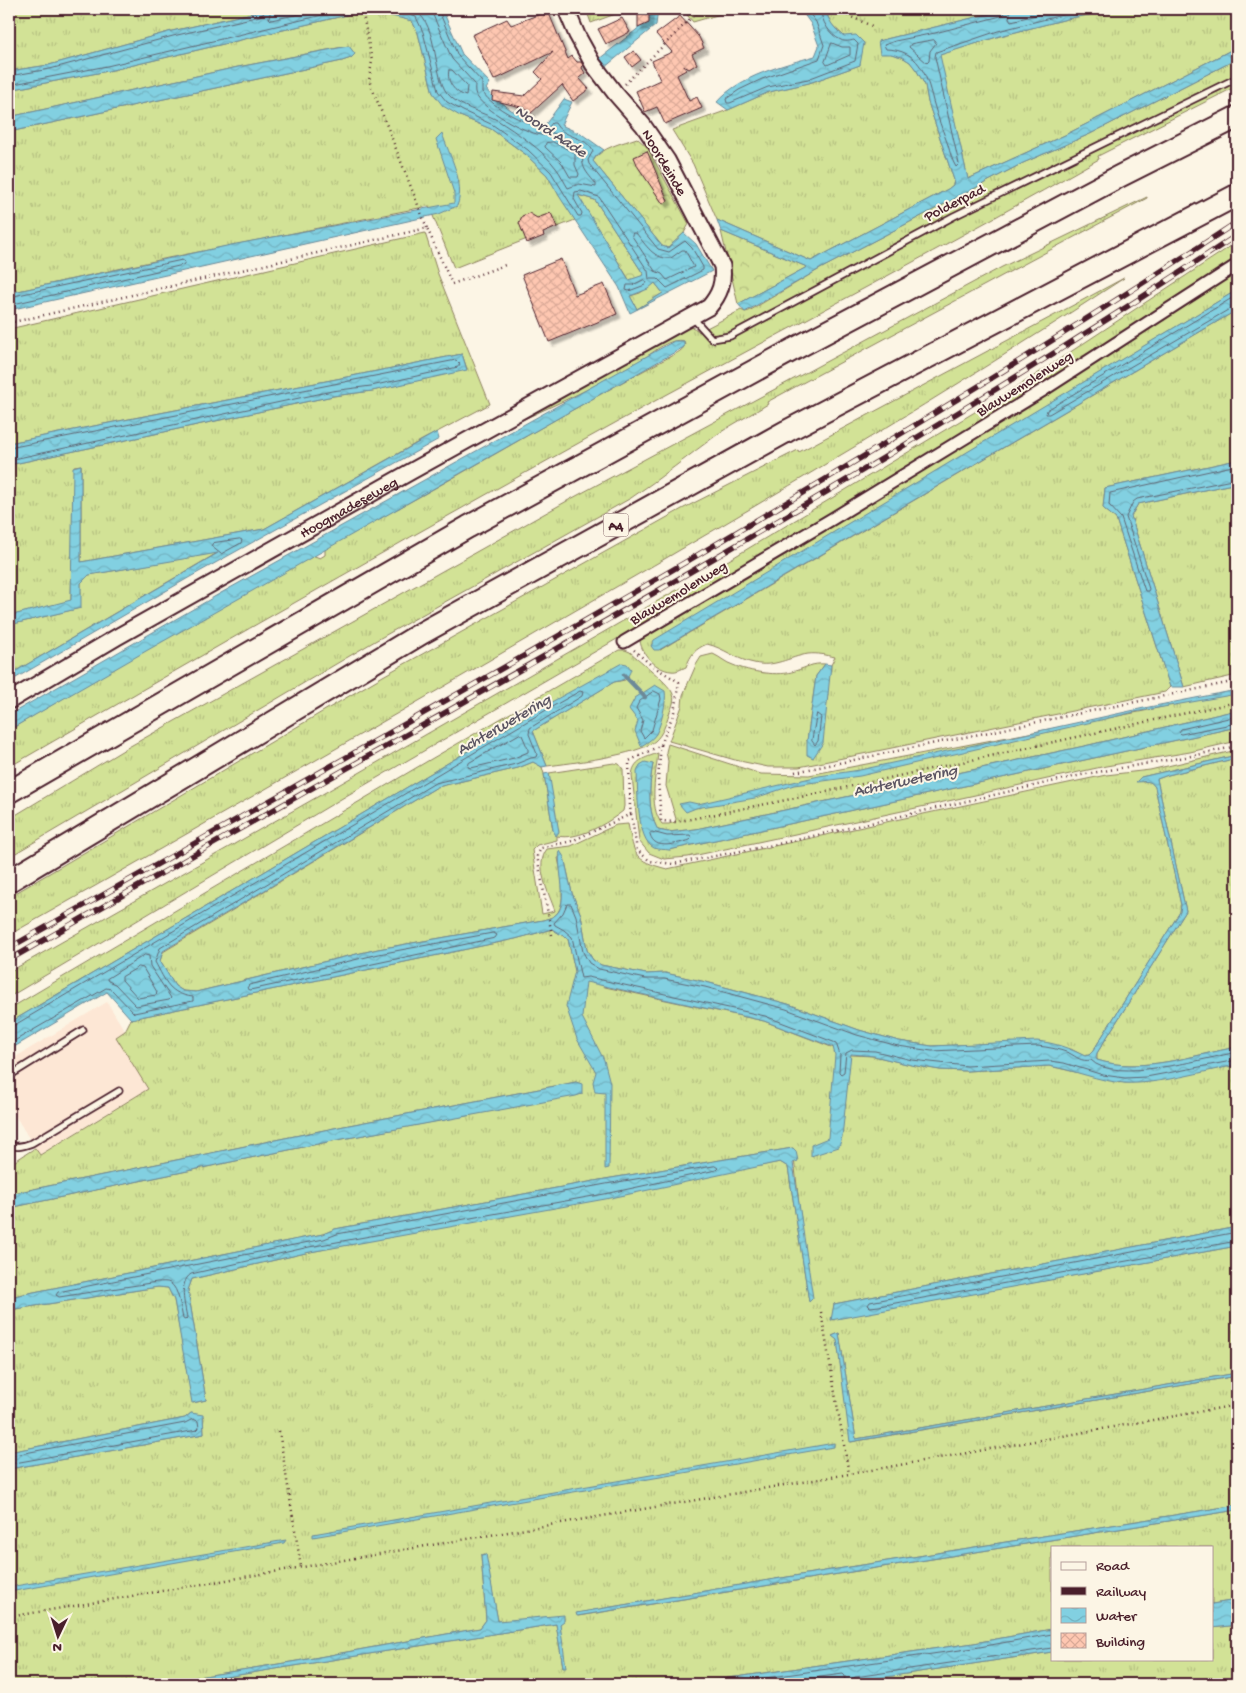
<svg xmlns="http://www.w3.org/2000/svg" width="1246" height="1693" viewBox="0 0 1246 1693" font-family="'Gochi Hand',sans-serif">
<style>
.built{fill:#fde7d5}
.grass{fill:url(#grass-tufts);stroke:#8e8060}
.forest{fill:url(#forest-crowns);stroke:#8e8060}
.water{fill:url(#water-waves);stroke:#6c8998;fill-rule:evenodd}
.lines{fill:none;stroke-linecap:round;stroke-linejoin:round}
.shore{stroke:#606674;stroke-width:1}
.stream{stroke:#6c8998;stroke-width:4.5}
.building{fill:url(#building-cross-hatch);stroke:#4a1f2b;filter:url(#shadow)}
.service-casing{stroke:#4a1f2b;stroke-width:9}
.minor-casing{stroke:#4a1f2b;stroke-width:15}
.tertiary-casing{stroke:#4a1f2b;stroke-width:19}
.motorway-casing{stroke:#4a1f2b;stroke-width:25}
.path{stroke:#4a1f2b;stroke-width:2.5;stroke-dasharray:1 4;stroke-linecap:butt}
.service{stroke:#fcf5e5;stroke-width:5.5}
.minor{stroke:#fcf5e5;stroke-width:11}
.tertiary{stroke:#fcf5e5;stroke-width:15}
.motorway{stroke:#fcf5e5;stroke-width:21}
.rail-casing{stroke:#4a1f2b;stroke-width:5.5}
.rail{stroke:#fcf5e5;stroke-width:4;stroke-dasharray:11;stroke-linecap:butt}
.labels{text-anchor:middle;stroke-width:4;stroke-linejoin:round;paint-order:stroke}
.shield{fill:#fcf5e5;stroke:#7f5f63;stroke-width:1}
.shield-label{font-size:14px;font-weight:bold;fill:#4a1f2b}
.street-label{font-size:15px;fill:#4a1f2b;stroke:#fcf5e5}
.water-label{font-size:16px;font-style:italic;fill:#5b5462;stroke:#fcf5e5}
</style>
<defs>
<pattern id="grass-tufts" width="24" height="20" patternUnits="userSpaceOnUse" patternTransform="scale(1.25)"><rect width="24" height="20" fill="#d2e296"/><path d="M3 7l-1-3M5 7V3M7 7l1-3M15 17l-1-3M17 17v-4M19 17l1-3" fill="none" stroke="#b6c181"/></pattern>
<pattern id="forest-crowns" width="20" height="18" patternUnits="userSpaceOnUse" patternTransform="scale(1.25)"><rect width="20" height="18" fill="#d2e296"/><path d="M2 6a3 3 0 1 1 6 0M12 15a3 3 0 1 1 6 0" fill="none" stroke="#b6c181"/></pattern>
<pattern id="water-waves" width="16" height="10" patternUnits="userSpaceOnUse" patternTransform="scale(1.25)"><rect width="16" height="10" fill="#82d0e1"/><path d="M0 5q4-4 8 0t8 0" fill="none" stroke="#72b2c1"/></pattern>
<pattern id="building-cross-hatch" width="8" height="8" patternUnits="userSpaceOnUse" patternTransform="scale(1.25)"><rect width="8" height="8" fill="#fec7b1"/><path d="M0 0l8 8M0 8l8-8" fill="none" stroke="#dbaa98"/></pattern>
<filter id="shadow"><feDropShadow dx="4" dy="4" stdDeviation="1" flood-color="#0004"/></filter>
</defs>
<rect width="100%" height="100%" fill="#fcf5e5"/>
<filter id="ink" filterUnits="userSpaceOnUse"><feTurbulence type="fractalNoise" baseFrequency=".02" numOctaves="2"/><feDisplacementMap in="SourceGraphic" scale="10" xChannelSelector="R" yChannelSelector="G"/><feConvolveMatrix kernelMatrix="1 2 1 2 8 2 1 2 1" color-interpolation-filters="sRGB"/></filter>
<g filter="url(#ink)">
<polygon class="built" points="107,1002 125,1031 117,1037 148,1089 39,1155 9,1105 9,1061"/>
<g class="grass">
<polygon points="9,9 270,9 172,31 49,65 9,71"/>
<polygon points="358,9 366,9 383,15 393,15 412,21 418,33 433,93 460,116 491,129 525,154 547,175 575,220 454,268 429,206 168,258 9,293 9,132 342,61 351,58 355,54 348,46 238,67 9,117 9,90 108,71 343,16 358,11"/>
<polygon points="586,9 629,9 591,23"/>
<polygon points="682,9 738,9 693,22"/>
<polygon points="825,9 1009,9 878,41 891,54 902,57 910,62 917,71 925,85 928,102 954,180 953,185 948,189 811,261 717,220 693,164 672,130 728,110 769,92 809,83 860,65 844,36 831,24"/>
<polygon points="1122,9 1237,9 1237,47 1065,135 968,179 939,55 1000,36 1071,18"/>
<path d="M1237 59V86L1098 156 1099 159C952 243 802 321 653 402 437 521 222 643 9 767V730L309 554 320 558 325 555V547C444 487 556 416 673 355 679 352 687 348 684 341 670 337 654 352 643 359 601 385 554 405 509 426L675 333C684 329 691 323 699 332L741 310 745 312 749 311 818 270 1023 163 1090 134Z"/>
<path d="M1147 197V198L767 402 768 404C752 414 734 423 718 434 689 455 661 478 631 498L375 641 9 857V819L125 749 567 501 1002 267Z"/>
<path d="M425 233 438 274 490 404 422 440 264 529 81 562V465L74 466 71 601 9 616V465L333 396 372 391 467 369 462 354C311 385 159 412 9 443V329Z"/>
<polygon points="1237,242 1237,258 1036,389 741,567 346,796 9,997 9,972 340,784 734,557 1028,380"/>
<path d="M1237 272V290L842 528 660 650 1237 310V460L1105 488 1103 508 1116 519 1170 687 1165 692 799 767H768L735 760 669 741 682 706 683 695 696 665 701 657 713 654C720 657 726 663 733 665 750 672 778 677 795 671 808 667 812 663 825 664L816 676 807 741 831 665 835 657C826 655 818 653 808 654 789 657 774 668 754 663 737 660 724 648 707 644 695 649 691 654 686 667 681 669 677 672 671 671 657 670 642 655 640 641L646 635 1012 416Z"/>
<path d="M1124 278C949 393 767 500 585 605 394 716 201 826 9 935V897L383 676 682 509 798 450 799 452Z"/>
<polygon points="1237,483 1237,675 1184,687 1131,516 1138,504"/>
<polygon points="219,552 9,675 9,625 80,608 81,583 89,575"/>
<path d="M619 650H625L630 652C640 661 667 682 672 692 676 699 672 707 669 714 666 723 663 734 655 741 639 755 571 763 547 766L533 731 614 682 625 680 629 676 546 705 9 1023V1009L426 762Z"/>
<path d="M1237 690V710L1089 745 696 829 668 832 658 830C647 811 649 785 653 764L638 800 669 850 1237 727V741L1190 752 1106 766 930 805 688 857 664 859 649 853 639 841 632 776C633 760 645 758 658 753 656 774 648 806 662 824H669L675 822 676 819 666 786 668 761 666 752 668 744 761 774 809 775 1144 711Z"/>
<path d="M1237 750V755L1141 777 1142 782C1149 780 1151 781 1155 787L1181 905 1180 912 1093 1051 1089 1055 1084 1056 1071 1049 1013 1043 932 1046 899 1041 859 1030 788 1004 706 982 665 973 646 974 601 965 593 960 587 950 581 915 572 893 564 857 558 858C561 872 568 907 554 916 551 918 546 919 543 920L378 949 196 992 183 991 175 986 160 961 163 952 437 787 518 768 533 762 542 767 544 774 553 830 549 773 614 763 619 764 623 769 624 806 623 811C609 822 590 833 573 836 568 837 562 837 557 836V840L537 845 532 850 542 914 555 911C549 893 534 866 547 849L571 846 605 830 616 825 628 824C635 856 633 860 667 869L1040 789 1106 775 1150 770Z"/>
<path d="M1237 758V1047C1194 1055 1140 1074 1097 1060V1053L1186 911 1157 779 1168 775Z"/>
<polygon points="552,929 568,939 575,971 605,987 764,1021 852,1055 874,1056 911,1065 940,1070 967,1071 1049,1066 1125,1083 1146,1082 1237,1065 1237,1227 834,1304 832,1319 1237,1246 1237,1373 856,1439 839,1333 832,1336 837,1339 851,1442 1237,1376 1237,1505 775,1579 577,1613 578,1616 1237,1510 1237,1600 1212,1604 1212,1547 1052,1547 1052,1629 974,1643 687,1684 182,1684 556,1624 563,1667 560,1624 498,1621 485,1554 481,1555 486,1620 480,1628 297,1661 155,1684 9,1684 9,1469 204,1434 203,1416 191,1413 185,1418 9,1452 9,1310 158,1287 168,1288 174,1300 193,1403 206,1400 188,1290 192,1279 310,1252 780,1162 788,1167 809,1301 793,1148 605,1179 335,1229 323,1234 9,1297 9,1208 337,1140 582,1094 576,1082 349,1125 9,1194 9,1165 35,1148 40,1155 148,1089 116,1037 125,1031 131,1019 515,939"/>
<polygon points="1237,1625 1237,1684 839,1684 1052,1652 1052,1659 1212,1659 1212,1628"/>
</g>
<g class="forest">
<path d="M637 138 647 147 689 224 684 233 668 248 662 246 593 161C601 147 623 143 637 138Z"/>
<polygon points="577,195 595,200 644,275 630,281"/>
<polygon points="721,231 807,267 738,304"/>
<polygon points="655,283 663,293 637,309 630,296 640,293"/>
</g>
<g class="water">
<polygon points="270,9 358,9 358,11 343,16 108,71 9,90 9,71 49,65 172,31"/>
<path d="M366 9H442L462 54 490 83 486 89 497 102 500 101 511 110 545 125 564 99 572 102 561 125 583 135 604 150 596 156 593 161 662 246 668 248 684 233 696 244 712 271 630 313 619 287 561 199 547 175 525 154 491 129 460 116 443 106 433 93 418 33 412 21C396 17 381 14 366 9ZM578 195 595 200 644 275 629 280ZM655 283 663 293 637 309 630 296 648 289Z"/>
<polygon points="650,9 658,9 656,25 604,68 599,59 645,23 649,16"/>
<path d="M800 9H825C829 21 833 28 844 36L856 35 864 43 860 65 809 83 769 92 728 110 717 102C739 76 784 65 815 56L819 46 811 24Z"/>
<polygon points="1009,9 1122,9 1071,18 1000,36 940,55 968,179 1065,135 1237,47 1237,59 1090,134 1023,163 818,270 745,312 738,304 807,267 721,231 717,220 811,261 948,189 953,185 954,180 928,102 925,85 917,71 910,62 902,57 891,54 880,54 878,41"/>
<polygon points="349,46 355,54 351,58 342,61 9,132 9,117 238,67"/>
<path d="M442 133C449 155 466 184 457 206L439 214 9 310V293L231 245 454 203V193L436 139Z"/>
<polygon points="1237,290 1237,310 659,650 654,650 651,646 654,640"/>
<polygon points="674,341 684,341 684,347 146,651 9,730 9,715 221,593"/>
<path d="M462 354 467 370 372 391 333 396 9 465V443C160 412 311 385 462 354Z"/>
<polygon points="437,432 439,439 190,577 9,682 9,675 218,553 89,575 81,583 81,608 9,625 9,616 71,600 73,467 81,465 81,562 264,529"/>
<polygon points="1237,460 1237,483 1138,504 1131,516 1184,687 1170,687 1116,519 1103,508 1105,488"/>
<path d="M622 663 627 664 631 669C628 679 624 680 614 682L533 731 547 766 542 767 533 762 518 768 437 787 163 951 160 961 175 986 183 991 196 992 378 949 543 920C546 919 551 918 554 916 571 906 556 867 560 851L564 857 572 893 581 915 587 950 593 960 601 965 646 974 665 973 706 982 788 1004 859 1030 899 1041 932 1046 1037 1041C1055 1043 1069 1048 1085 1056L1089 1055 1093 1051 1180 912 1181 905 1155 787C1150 779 1145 782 1136 782L1141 777 1237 755V758L1168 775 1157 779 1186 911 1097 1053 1096 1058 1097 1060C1140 1074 1194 1055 1237 1047V1065C1204 1071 1157 1085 1124 1083 1098 1081 1074 1070 1049 1066L967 1071 940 1070 911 1065 874 1056 851 1054 842 1137 839 1147 811 1156V1145L828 1138 835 1055 833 1047 764 1021 586 982 582 1017 604 1060 610 1083 609 1168 605 1169V1093L595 1092 593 1082 596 1072 577 1039 566 1006 575 971 568 939 552 929 515 939 131 1019 107 992 9 1050V1023L546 705Z"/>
<polygon points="825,664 831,665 823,743 813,758 807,755 807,741 816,676"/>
<path d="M655 685 665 691C667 701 661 725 656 734 652 740 646 743 641 746L635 731 638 721 629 709 635 698Z"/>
<polygon points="1237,690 1237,694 1135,712 860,776 794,785 755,798 696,808 686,812 679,804 689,802 698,804 819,776 860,770 1144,708"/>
<path d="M1237 710V727L669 850C665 849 658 850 654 848 636 839 638 790 637 772L640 765 645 762 653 764C649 785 647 811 658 830L668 832 696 829 1089 745Z"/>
<polygon points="549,773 559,832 556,836 553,830 544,774"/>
<polygon points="576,1082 582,1084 582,1094 576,1096 337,1140 9,1208 9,1194 349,1125"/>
<polygon points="793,1148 796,1151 798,1161 793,1163 813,1298 809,1302 788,1167 780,1162 611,1198 310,1252 192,1279 188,1290 206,1400 192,1403 174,1300 168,1288 158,1287 9,1310 9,1297 323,1234 335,1229 605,1179"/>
<polygon points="1237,1227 1237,1246 831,1320 834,1304"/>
<polygon points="839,1333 856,1439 1237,1373 1237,1376 850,1442 837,1340 832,1336"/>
<polygon points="191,1413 203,1415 204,1434 9,1469 9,1452 185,1418"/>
<polygon points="834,1443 834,1447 313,1537 313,1534"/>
<polygon points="1237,1505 1237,1510 577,1616 576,1613 775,1579"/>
<polygon points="286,1540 284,1543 9,1592 9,1587"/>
<polygon points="486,1554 498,1621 564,1615 564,1621 560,1624 566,1667 563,1667 556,1624 182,1684 155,1684 297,1661 480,1628 486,1620 481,1555"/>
<polygon points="1237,1600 1237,1625 1212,1628 1212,1604"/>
<polygon points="1052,1629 1052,1652 839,1684 687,1684 974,1643"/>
</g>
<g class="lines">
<g class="shore">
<polyline points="271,9 269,18 271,20 324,9"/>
<path d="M381 9 395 10 416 17 423 32 438 91 447 102 463 111 493 125 528 150 551 172 578 216H581L582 213 574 199 575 192 581 191 599 197 648 271 649 279H658L667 288 703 270V267L692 248 685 241 669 252 658 249 589 164 588 160 593 151C587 136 562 138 555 123H552L547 129H543C520 120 497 111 482 92V82L458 56 438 9"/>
<path d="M410 9C439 16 432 74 447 93 459 108 481 111 497 120 516 132 543 150 556 168 561 174 564 182 568 188L579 184 596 187V184C588 174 578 165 585 152L584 150C579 147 557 134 553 133 549 133 546 136 541 135 524 132 484 110 476 95 474 91 475 87 475 84L452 59 433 15 432 9"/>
<path d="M806 9 816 22 824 45 819 59 762 79 739 90 726 99 727 103H730L768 87 808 79 855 61 858 44 854 40C850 41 845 42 841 40 829 35 822 21 820 9"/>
<path d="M1005 9 1004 13 1001 16 935 33 895 41 884 45 886 49C919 50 926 73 933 101 937 116 943 131 948 145 950 152 952 161 956 167L959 164 935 57 936 52 998 31 1070 13 1098 9"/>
<polyline points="1011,9 1009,18 1011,21 1062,9"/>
<polygon points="934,40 936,43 930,51 929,61 927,63 909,47 911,44"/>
<polygon points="832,43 842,47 850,47 850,55 827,65 825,62"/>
<path d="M449 70H452L467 86 466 96C455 93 446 82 449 70Z"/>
<polyline points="9,76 50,69 173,36 260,16 264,13 265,9"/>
<polyline points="9,85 107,66 348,9"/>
<polygon points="553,142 575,153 575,165 579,174 578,177 570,177 562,163 545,147 546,143"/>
<path d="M633 233H636C646 245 654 260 671 258L682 250H685L694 267 667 280 662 274 655 271 632 236Z"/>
<polygon points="644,280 647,282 645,285 629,291 626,290 627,285 632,285"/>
<polyline points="1237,295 1047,410 1046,414 1049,414 1233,307 1237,306"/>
<polyline points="9,297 182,260 185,262 183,265 9,305"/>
<polyline points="9,448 456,360 460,364 458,367 371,386 332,391 9,460"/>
<polyline points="1237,465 1110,493 1109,505 1121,518 1145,591 1148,591 1149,589 1126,517 1133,502 1137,499 1237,479"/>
<polygon points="240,539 242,540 241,543 221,554 211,546 213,543"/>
<polygon points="654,691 660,694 661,699 652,730 644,738 640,731 643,720 636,708 639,702"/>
<polygon points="817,714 821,717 818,741 815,745 812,741"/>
<polyline points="1237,716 1181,729 1179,732 1181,734 1237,723"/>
<polygon points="520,734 522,735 528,749 528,752 514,758 471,768 468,767 469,763"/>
<path d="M652 832 667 836 690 835 692 838 690 840C678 843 654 852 650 834Z"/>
<polygon points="494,933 497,935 495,938 250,990 247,988 249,985 379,954"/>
<polygon points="145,955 149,956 150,966 171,998 169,1000 136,1006 115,984 108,981 107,979"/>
<polygon points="139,967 143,968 157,992 156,995 138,998 122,980 122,977"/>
<path d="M9 1027 13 1026 548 709 580 691 583 692 582 696 530 728 529 734 537 754 536 757 531 758 516 764 435 783 160 948 155 962C166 982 169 994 193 997V1001L134 1013 111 989 106 988 9 1044"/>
<path d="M1237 1052C1208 1058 1112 1084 1091 1060 1081 1062 1077 1057 1069 1053 1058 1049 1048 1047 1037 1046L932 1051 898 1046 857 1035 786 1009 705 987 664 979H645L599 969 589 963 583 952 576 916 571 904H567L563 913 554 923 555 925 564 930 572 937 581 978 588 977 765 1016 836 1043 840 1055 839 1072 841 1074 844 1072 846 1053 852 1050 875 1051 912 1060 967 1066 1050 1061 1064 1063 1103 1075 1125 1078 1146 1077 1237 1060"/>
<path d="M715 1166 718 1168 716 1170 610 1193 309 1247 191 1274C178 1283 185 1305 187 1318L185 1320 183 1319C181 1310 179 1288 170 1283 167 1281 161 1282 157 1282L59 1297 56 1295 58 1292 324 1239 337 1234 606 1184Z"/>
<polyline points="1237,1232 870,1302 868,1305 870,1307 879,1306 1237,1241"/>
<polyline points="9,1456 185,1423 193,1419 198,1421 199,1428 197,1430 9,1464"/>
<polyline points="723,1684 974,1648 1052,1634"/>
<polyline points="767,1684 843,1674 845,1676 844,1684"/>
<polyline points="850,1684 851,1680 855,1677 1052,1648"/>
</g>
<polyline class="stream" points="624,675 645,697"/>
</g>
<g class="building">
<polygon points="638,9 649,9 649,23 638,28"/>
<polygon points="548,11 568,59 572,56 577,62 581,62 583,65 582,68 585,73 579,78 589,89 573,101 562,85 530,114 525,108 492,100 493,92 524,96 542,79 535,72 553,52 494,80 472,35 507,19 511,25"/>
<polygon points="680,16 699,37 704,48 692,54 697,64 689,69 684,66 686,70 677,75 689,101 697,97 702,108 665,124 657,107 645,112 636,91 660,80 652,61 672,52 656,34"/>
<polygon points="622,18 630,32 606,44 598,29"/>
<polygon points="634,51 641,60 632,67 625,57"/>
<polygon points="647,151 668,201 663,204 638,167 634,157"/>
<polygon points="529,213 537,218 551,213 557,227 543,233 544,236 527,243 519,223 522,216"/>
<polygon points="561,259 575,295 604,284 617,314 549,342 522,275"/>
</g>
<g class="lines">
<defs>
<g id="service">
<polyline points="693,318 712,339 730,336 954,216 1237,78"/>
<polyline points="9,1076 83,1030"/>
<path d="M9 1145C17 1148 24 1146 32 1143L119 1091"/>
</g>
<polyline id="minor" points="624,642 832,519 1045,389 1237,265"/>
<g id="tertiary">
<path id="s1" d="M9 701 117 637 410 472 709 307C720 294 724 283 722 266L667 160 643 125 615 93 593 64 577 35 566 9"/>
</g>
<g id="motorway">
<polyline points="9,792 468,527 798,347 1120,176 1237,117"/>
<polyline points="9,881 422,633 787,431 1237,195"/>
</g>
</defs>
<use href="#service" class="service-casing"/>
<use href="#minor" class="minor-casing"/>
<use href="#tertiary" class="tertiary-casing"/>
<use href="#motorway" class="motorway-casing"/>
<g class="path">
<polyline points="362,9 372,61 369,80 427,228"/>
<polyline points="840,9 849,16 874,27"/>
<polyline points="625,84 700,9"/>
<polyline points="9,323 427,228 452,284 508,264"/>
<polyline points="634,650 651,665 679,682 674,712 661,745 629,761 630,807 637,850 650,861 673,864 778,844 1086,774 1197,755 1237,746"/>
<polyline points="661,745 658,779 661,821 676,822 816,794 1237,702"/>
<polyline points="795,772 1237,681"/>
<polyline points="552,935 537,856 541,848 572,841 631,814"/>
<polyline points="821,1312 849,1474"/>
<polyline points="279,1431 301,1567"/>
<polyline points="9,1617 849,1474 1237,1405"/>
</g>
<use href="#service" class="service"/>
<use href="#minor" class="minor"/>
<use href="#tertiary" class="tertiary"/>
<use href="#motorway" class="motorway"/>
<defs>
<g id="rail">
<path d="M9 948C423 714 839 483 1237 222"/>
<path d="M9 960C421 724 841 498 1237 235"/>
</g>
</defs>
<use href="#rail" class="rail-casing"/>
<use href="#rail" class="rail"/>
</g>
</g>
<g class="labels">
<rect class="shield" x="603.5" y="513.5" width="25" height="23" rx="4"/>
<g class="shield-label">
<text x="616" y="530">A4</text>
</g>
<g class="street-label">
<text transform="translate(665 162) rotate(59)" y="5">Noordeinde</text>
<text transform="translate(954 202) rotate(-27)" y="5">Polderpad</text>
<text transform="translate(1024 383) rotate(-32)" y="5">Blauwemolenweg</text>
<text dy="5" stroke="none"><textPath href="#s1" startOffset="391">Hoogmadeseweg</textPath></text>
<text transform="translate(678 592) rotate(-31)" y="5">Blauwemolenweg</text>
</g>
<g class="water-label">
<text transform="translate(552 130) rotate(33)" y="6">Noord Aade</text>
<text transform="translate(503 723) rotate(-30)" y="6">Achterwetering</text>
<text transform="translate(905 779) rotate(-12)" y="6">Achterwetering</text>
</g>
</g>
<rect width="1246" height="1693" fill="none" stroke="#fcf5e5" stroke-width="30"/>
<rect x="15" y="15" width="1216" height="1663" fill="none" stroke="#4a1f2b" stroke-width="2" filter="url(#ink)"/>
<rect x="1051" y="1546" width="162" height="115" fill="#fcf5e5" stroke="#b59f9b"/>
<rect x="1061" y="1562" width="25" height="8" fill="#fcf5e5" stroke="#b59f9b"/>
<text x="1096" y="1570" font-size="15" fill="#4a1f2b">Road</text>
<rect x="1061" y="1587" width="25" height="8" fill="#4a1f2b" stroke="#b59f9b"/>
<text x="1096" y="1596" font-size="15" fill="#4a1f2b">Railway</text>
<rect x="1061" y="1608" width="25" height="15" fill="url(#water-waves)" stroke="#b59f9b"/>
<text x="1096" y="1620" font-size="15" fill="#4a1f2b">Water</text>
<rect x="1061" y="1633" width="25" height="15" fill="url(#building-cross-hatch)" stroke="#b59f9b"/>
<text x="1096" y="1646" font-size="15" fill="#4a1f2b">Building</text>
<g transform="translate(58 1636) rotate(184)" stroke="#fcf5e5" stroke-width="4" paint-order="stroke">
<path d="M0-4L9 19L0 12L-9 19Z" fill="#4a1f2b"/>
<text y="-8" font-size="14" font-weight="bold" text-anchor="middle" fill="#4a1f2b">N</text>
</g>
</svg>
